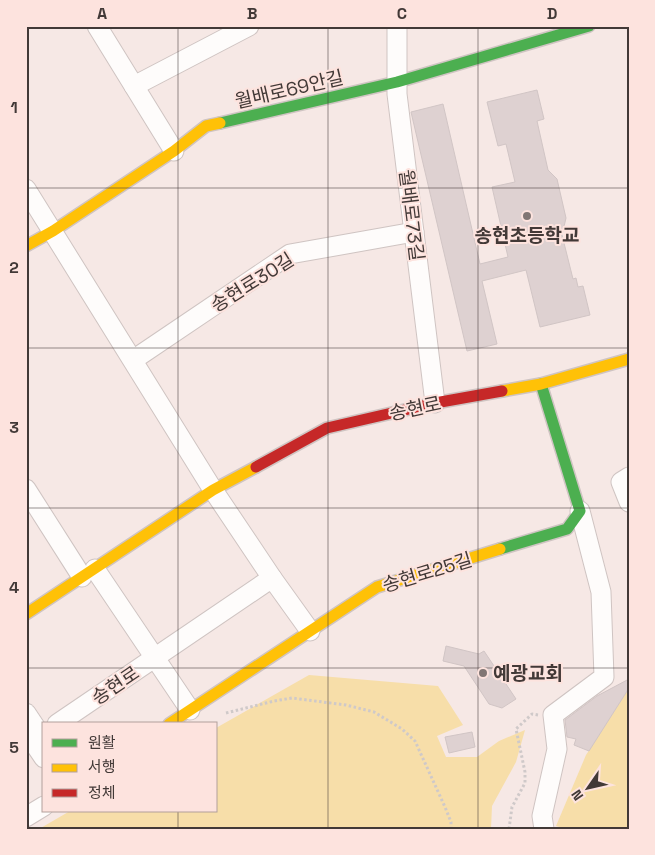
<svg xmlns="http://www.w3.org/2000/svg" width="655" height="855" viewBox="0 0 655 855" font-family="'Space Grotesk','Noto Sans KR',sans-serif">
<style>
.green{fill:#f7dea9}
.building{fill:#ded1d1;stroke:#d1c5c5}
.lines{fill:none;stroke-linecap:round;stroke-linejoin:round}
.street-casing{stroke:#cfc4c2;stroke-width:21}
.fast-casing{stroke:#cfc4c2;stroke-width:14}
.slow-casing{stroke:#cfc4c2;stroke-width:14}
.jam-casing{stroke:#cfc4c2;stroke-width:14}
.path{stroke:#cfc9c9;stroke-width:3;stroke-dasharray:2.5 2.5;stroke-linecap:butt}
.street{stroke:#fefcfb;stroke-width:19}
.fast{stroke:#4caf50;stroke-width:11}
.slow{stroke:#ffc107;stroke-width:11}
.jam{stroke:#c62828;stroke-width:11}
.grid{fill:none;stroke:#423937;stroke-width:1;stroke-opacity:0.55}
.poi-dot{fill:#817674;stroke:#fde3de;stroke-width:2}
.labels{text-anchor:middle;stroke-width:4;stroke-linejoin:round;paint-order:stroke}
.street-label{font-size:19px;fill:#423937;stroke:#fde3de}
.poi-label{font-size:19px;font-weight:bold;fill:#423937;stroke:#fde3de}
.neatline{fill:none;stroke:#423937;stroke-width:2}
.grid-label{font-size:16px;text-anchor:middle;font-weight:bold;fill:#423937}
</style>
<rect width="100%" height="100%" fill="#f6e8e5"/>
<g class="green">
<polygon points="309,675 438,686 463,725 437,736 446,757 477,757 499,741 525,730 516,762 492,806 491,829 39,829 70,811 216,811 216,728"/>
<polygon points="629,688 629,829 566,829 556,826 586,755"/>
</g>
<g class="building">
<polygon points="537,90 544,119 537,121 548,170 557,179 566,218 562,235 573,279 576,278 578,287 583,286 590,315 540,327 526,270 482,281 497,344 467,351 411,112 443,104 480,264 508,257 492,187 515,182 506,144 498,146 487,102"/>
<polygon points="446,646 479,654 484,651 516,699 502,708 489,704 464,666 443,661"/>
<polygon points="629,679 629,688 589,751 574,745 576,739 567,737 565,720 597,696"/>
<polygon points="472,732 475,747 449,753 445,737"/>
</g>
<g class="lines">
<defs>
<g id="street">
<polyline points="97,26 174,151"/>
<polyline points="397,26 397,94 435,403"/>
<polyline points="134,86 249,26"/>
<polyline points="26,189 213,490 272,578"/>
<polyline points="133,360 290,254 414,232"/>
<polyline points="629,477 621,482 629,502"/>
<polyline points="26,489 82,577"/>
<polyline points="95,569 190,710"/>
<polyline points="26,713 44,740"/>
<polyline points="57,724 272,578 310,631"/>
<polyline points="27,733 44,758"/>
<polyline points="26,817 44,806"/>
<polyline points="544,829 542,816 557,749 553,715 604,677 601,592 580,511"/>
</g>
<g id="fast">
<polyline points="220,123 397,82 589,26"/>
<polyline points="500,549 567,529 580,511 541,384"/>
</g>
<g id="slow">
<polyline points="26,246 53,231 174,151 206,126 220,123"/>
<polyline points="502,391 541,384 629,359"/>
<polyline points="26,614 213,490 256,467"/>
<polyline points="169,724 377,587 500,549"/>
</g>
<polyline id="jam" points="256,467 327,428 435,403 502,391"/>
</defs>
<use href="#street" class="street-casing"/>
<use href="#fast" class="fast-casing"/>
<use href="#slow" class="slow-casing"/>
<use href="#jam" class="jam-casing"/>
<g class="path">
<polyline points="226,713 274,701 292,698 346,705 374,712 402,729 415,741 445,807 451,822 451,829"/>
<polyline points="509,829 512,807 525,783 525,772 516,729 532,714 538,715"/>
</g>
<use href="#street" class="street"/>
<use href="#fast" class="fast"/>
<use href="#slow" class="slow"/>
<use href="#jam" class="jam"/>
</g>
<path class="grid" d="M178 26V724M328 26V829M478 26V829M26 188H629M26 348H629M26 508H629M26 668H629M178 811V829"/>
<g class="poi-dot">
<circle cx="527" cy="216" r="5"/>
<circle cx="483" cy="673" r="5"/>
</g>
<g class="labels">
<g class="street-label">
<text transform="translate(289 89) rotate(-13)" y="7">월배로69안길</text>
<text transform="translate(412 215) rotate(83)" y="7">월배로73길</text>
<text transform="translate(252 282) rotate(-32)" y="7">송현로30길</text>
<text transform="translate(415 408) rotate(-12)" y="7">송현로</text>
<text transform="translate(427 572) rotate(-17)" y="7">송현로25길</text>
<text transform="translate(115 685) rotate(-34)" y="7">송현로</text>
</g>
<g class="poi-label">
<text x="527" y="242">송현초등학교</text>
<text x="493" y="680" text-anchor="start">예광교회</text>
</g>
</g>
<rect width="655" height="855" fill="none" stroke="#fde3de" stroke-width="55"/>
<rect x="42" y="722" width="175" height="90" fill="#fde3de" stroke="#b29f9b"/>
<rect x="52" y="739" width="25" height="8" fill="#4caf50" stroke="#b29f9b"/>
<text x="88" y="748" font-size="15" fill="#423937">원활</text>
<rect x="52" y="764" width="25" height="8" fill="#ffc107" stroke="#b29f9b"/>
<text x="88" y="772" font-size="15" fill="#423937">서행</text>
<rect x="52" y="789" width="25" height="8" fill="#c62828" stroke="#b29f9b"/>
<text x="88" y="798" font-size="15" fill="#423937">정체</text>
<g transform="translate(588 788) rotate(236)" stroke="#fde3de" stroke-width="4" paint-order="stroke">
<path d="M0-4L9 19L0 12L-9 19Z" fill="#423937"/>
<text y="-8" font-size="14" font-weight="bold" text-anchor="middle" fill="#423937">N</text>
</g>
<rect x="28" y="28" width="600" height="800" class="neatline"/>
<g class="grid-label">
<text x="102" y="19">A</text>
<text x="252" y="19">B</text>
<text x="402" y="19">C</text>
<text x="552" y="19">D</text>
<text x="14" y="113">1</text>
<text x="14" y="273">2</text>
<text x="14" y="433">3</text>
<text x="14" y="593">4</text>
<text x="14" y="753">5</text>
</g>
</svg>
